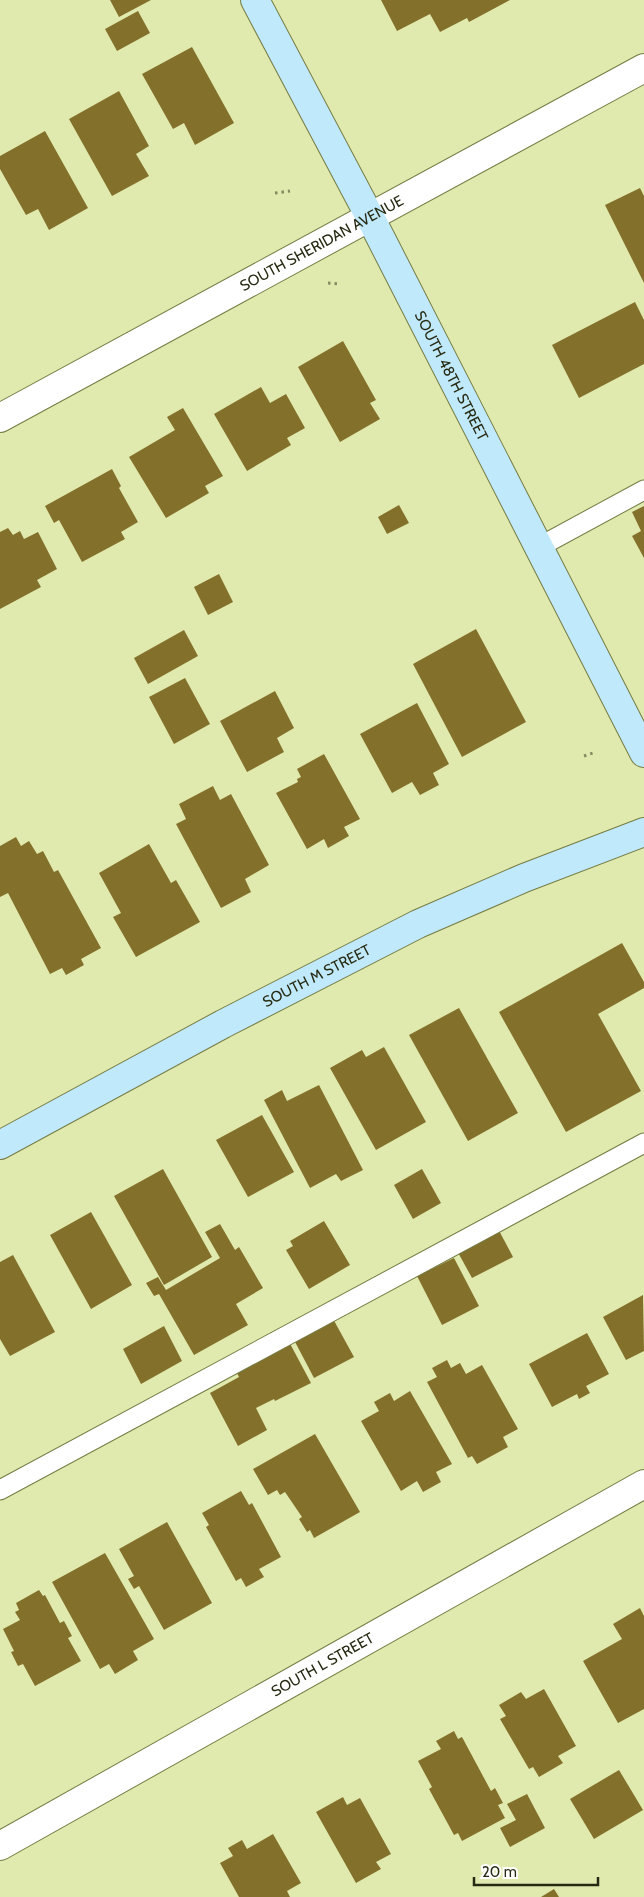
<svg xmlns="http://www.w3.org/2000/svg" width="644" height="1897" viewBox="0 0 644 1897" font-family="Cabin,sans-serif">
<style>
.building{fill:#83702b}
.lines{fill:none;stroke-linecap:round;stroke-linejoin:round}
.lane-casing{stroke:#757c44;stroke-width:21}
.street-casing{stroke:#757c44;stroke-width:30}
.secondary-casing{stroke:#757c44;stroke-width:30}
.path{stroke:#858b61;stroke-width:3;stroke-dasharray:2.5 4;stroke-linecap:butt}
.lane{stroke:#fff;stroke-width:19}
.street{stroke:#fff;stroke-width:28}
.secondary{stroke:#c1e9fc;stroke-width:28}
.labels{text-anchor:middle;stroke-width:4.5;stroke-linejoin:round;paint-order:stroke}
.street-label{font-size:15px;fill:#272a12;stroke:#fff}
</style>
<rect width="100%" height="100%" fill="#e1eaae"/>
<g class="building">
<polygon points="110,0 151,0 119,17"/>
<polygon points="381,0 510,0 469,22 467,18 440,32 430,14 397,31"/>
<polygon points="138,11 150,33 117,51 105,29"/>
<polygon points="192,47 234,123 195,145 184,123 173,129 142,74"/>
<polygon points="119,91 149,146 136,154 149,176 112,196 69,119"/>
<polygon points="45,131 88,208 49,230 38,209 26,215 0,169 0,156"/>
<polygon points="640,188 644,196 644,283 605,205"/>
<polygon points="635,302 644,320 644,364 579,398 552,345"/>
<polygon points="343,341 376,400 370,403 380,419 340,442 298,367"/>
<polygon points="261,387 270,403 286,394 305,428 287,438 291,445 247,471 214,414"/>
<polygon points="183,408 223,476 205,486 209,493 166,518 129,457 175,430 167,417"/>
<polygon points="112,469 121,486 119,488 138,522 121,532 125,539 82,562 59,520 54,523 45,506"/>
<polygon points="399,505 409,523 387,534 378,517"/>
<polygon points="644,506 644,558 632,536 641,531 632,512"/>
<polygon points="8,528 13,535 20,531 24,539 38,532 57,569 37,580 41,587 0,609 0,532"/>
<polygon points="219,574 233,602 208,615 194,587"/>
<polygon points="476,629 526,722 462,757 413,664"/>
<polygon points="184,630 198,656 148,684 134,658"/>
<polygon points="185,678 210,724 174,744 149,697"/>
<polygon points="275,691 294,728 277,738 284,752 247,772 220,721"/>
<polygon points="417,703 449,764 433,773 439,785 420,795 412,782 392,793 360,734"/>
<polygon points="324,754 360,819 344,827 349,836 328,848 324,839 307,849 276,793 298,782 297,779 301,777 297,769"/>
<polygon points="213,786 220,800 231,794 269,865 245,879 251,892 221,908 176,824 186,819 179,804"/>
<polygon points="16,837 21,846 29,841 37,854 43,851 54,872 58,870 101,948 81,959 84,965 66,975 62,968 50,974 8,893 0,897 0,846"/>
<polygon points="149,844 171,883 176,880 200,922 136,957 113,917 121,913 99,873"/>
<polygon points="622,943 644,982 644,988 598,1014 641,1091 566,1132 499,1012"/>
<polygon points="459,1008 518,1113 468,1141 409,1035"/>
<polygon points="384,1047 426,1122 376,1150 330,1068 362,1050 366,1057"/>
<polygon points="319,1085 363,1170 341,1181 336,1174 310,1188 264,1100 282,1090 287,1101"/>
<polygon points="262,1115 294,1172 248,1197 216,1140"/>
<polygon points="163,1169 212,1257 164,1285 114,1196"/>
<polygon points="422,1169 441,1203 413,1219 394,1185"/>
<polygon points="91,1212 132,1285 91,1309 50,1235"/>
<polygon points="324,1221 350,1265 309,1289 286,1250 293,1246 290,1241"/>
<polygon points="220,1224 235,1250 239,1247 263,1288 236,1304 248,1325 194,1355 159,1294 154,1296 146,1283 158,1277 166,1290 220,1258 205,1232"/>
<polygon points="496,1225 513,1257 472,1278 455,1247"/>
<polygon points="13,1255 55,1332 10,1356 0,1339 0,1262"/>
<polygon points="454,1258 479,1306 442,1325 417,1276"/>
<polygon points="643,1295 644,1351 626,1360 603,1317"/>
<polygon points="332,1317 354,1357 314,1378 293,1338"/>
<polygon points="164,1326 182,1361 141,1384 123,1349"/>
<polygon points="587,1333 609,1374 586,1386 590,1393 579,1399 577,1394 552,1407 529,1364"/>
<polygon points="287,1338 311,1383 275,1401 274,1399 256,1408 267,1430 238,1446 210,1393 239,1377 237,1373 254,1364 251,1358"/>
<polygon points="447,1360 451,1368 460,1363 466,1374 482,1365 518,1429 503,1437 508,1447 477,1464 472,1456 468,1458 427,1382 437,1377 432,1368"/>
<polygon points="410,1391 452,1464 436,1472 441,1482 423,1492 417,1481 401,1491 361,1421 379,1411 374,1402 390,1393 394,1401"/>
<polygon points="315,1434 360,1512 314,1538 310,1530 307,1532 299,1519 302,1517 285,1492 280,1495 277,1490 268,1495 253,1469"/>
<polygon points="241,1491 249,1505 252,1503 281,1557 259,1569 264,1577 246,1587 241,1578 236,1581 206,1527 209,1525 202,1513"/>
<polygon points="167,1522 212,1603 164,1630 139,1586 134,1589 128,1579 134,1576 119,1549"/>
<polygon points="105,1553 154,1639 133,1651 138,1660 115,1674 109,1664 100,1669 52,1582"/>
<polygon points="39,1590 43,1596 45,1595 60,1623 64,1621 72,1636 68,1638 81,1661 35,1686 23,1664 18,1666 11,1652 14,1651 3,1629 20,1620 15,1612 19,1610 16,1603"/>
<polygon points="640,1608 644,1616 644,1709 618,1723 583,1661 622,1639 613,1624"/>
<polygon points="544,1689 576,1746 558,1756 563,1763 539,1777 533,1767 529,1769 500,1719 506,1716 499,1705 521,1692 526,1699"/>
<polygon points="454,1731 458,1739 462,1737 491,1791 495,1788 503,1803 498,1805 505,1818 462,1841 458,1833 454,1835 429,1789 432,1787 418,1761 441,1749 436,1741"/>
<polygon points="619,1770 643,1810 594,1839 570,1799"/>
<polygon points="527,1794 545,1828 510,1847 500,1828 516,1820 507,1804"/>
<polygon points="343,1797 347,1805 360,1798 391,1854 376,1862 381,1869 356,1883 316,1812"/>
<polygon points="273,1834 301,1883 287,1891 290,1897 239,1897 220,1863 233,1856 228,1848 242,1840 247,1849"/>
<polygon points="554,1889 559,1897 541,1897"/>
</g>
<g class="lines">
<defs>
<g id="lane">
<polyline points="539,547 644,490"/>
<polyline points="0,1490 644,1143"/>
</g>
<g id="street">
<path id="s1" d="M0 418 644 68"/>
<path id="s2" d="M0 1846 644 1484"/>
</g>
<g id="secondary">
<path id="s3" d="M255 0 370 217 644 753"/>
<path id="s4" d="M0 1145 223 1024 418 924 524 878 644 832"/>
</g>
</defs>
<use href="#lane" class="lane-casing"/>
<use href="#street" class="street-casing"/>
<use href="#secondary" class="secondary-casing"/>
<g class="path">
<polyline points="275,193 290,191"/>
<polyline points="328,283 341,284"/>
<polyline points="584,756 593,753"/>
</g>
<use href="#lane" class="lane"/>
<use href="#street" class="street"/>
<use href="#secondary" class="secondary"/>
</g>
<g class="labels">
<g class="street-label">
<text dy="5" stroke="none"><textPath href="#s1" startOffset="366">SOUTH SHERIDAN AVENUE</textPath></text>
<text dy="5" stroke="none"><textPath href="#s3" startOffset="424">SOUTH 48TH STREET</textPath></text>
<text dy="5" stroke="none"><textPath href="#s4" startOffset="359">SOUTH M STREET</textPath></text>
<text dy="5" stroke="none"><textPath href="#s2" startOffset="370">SOUTH L STREET</textPath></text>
</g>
</g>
<path d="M474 1877v8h124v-8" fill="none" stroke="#272a12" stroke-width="2.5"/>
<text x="482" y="1877" font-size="15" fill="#272a12" stroke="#ffffff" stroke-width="4" paint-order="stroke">20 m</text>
</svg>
